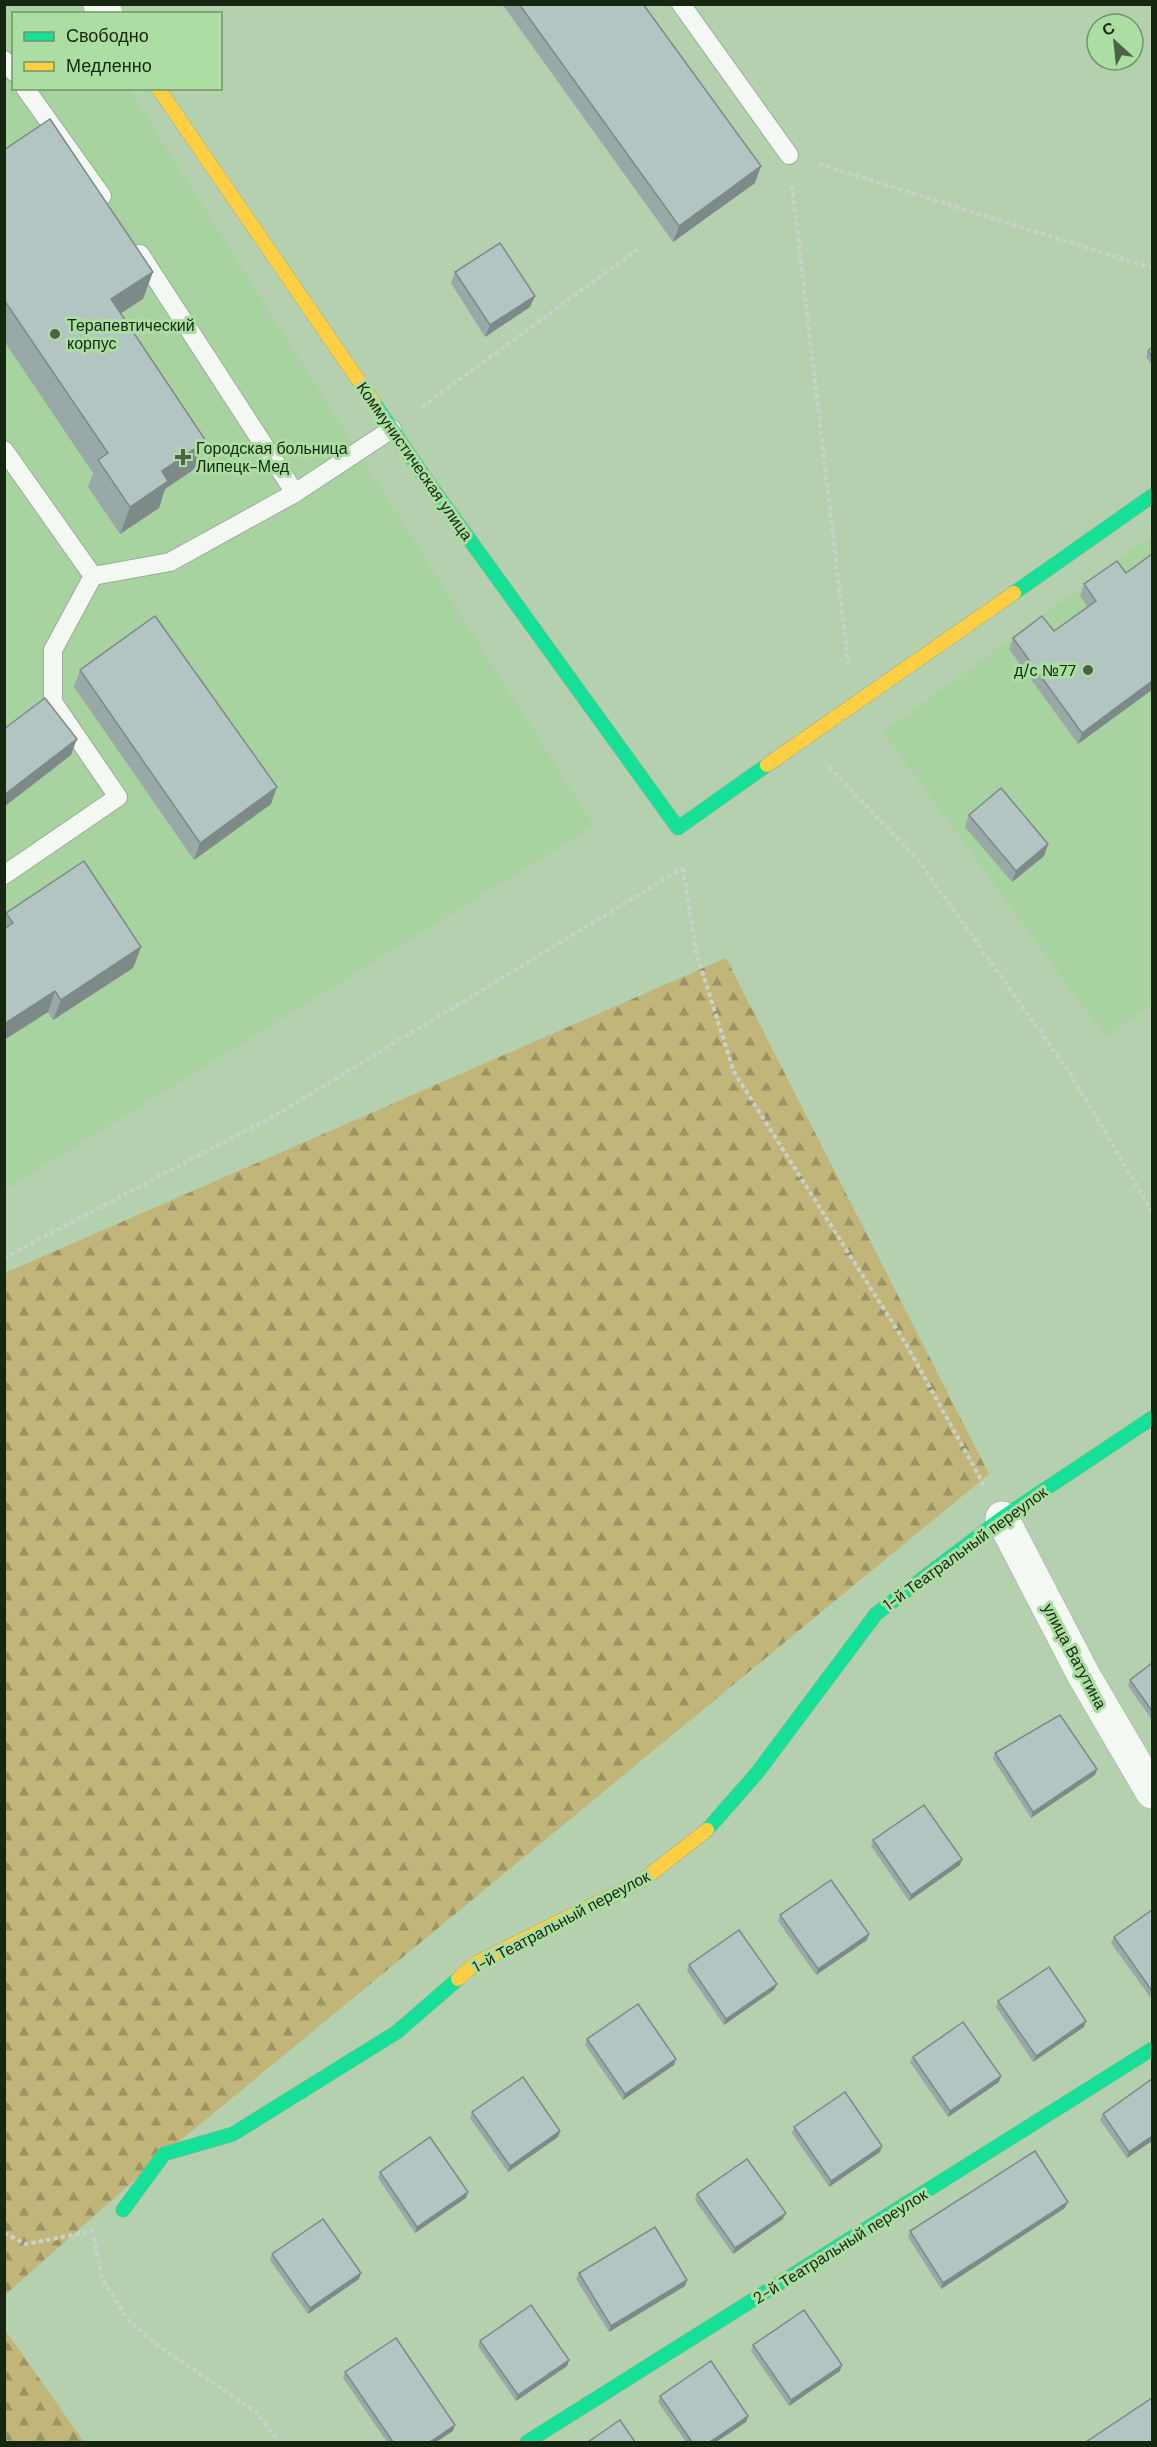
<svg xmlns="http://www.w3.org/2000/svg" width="1157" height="2447" viewBox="0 0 1157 2447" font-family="'DM Sans',sans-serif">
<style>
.built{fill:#a8d2a0}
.forest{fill:url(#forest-firs)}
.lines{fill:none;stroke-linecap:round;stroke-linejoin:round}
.lane-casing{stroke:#99ae95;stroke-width:20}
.street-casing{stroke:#99ae95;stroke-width:34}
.fast-casing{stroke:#99ae95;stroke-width:15}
.slow-casing{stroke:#99ae95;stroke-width:15}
.path{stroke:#c9d2c8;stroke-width:4;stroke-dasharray:4.5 3;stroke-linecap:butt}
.lane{stroke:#f4f8f3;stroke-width:18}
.street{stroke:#f4f8f3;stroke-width:33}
.fast{stroke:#16e098;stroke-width:14}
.slow{stroke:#ffcf43;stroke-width:14}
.wall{fill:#99a9a7}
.shaded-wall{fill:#7d8a88}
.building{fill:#b2c5c2;stroke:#7d8a88;stroke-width:1.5}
.poi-dot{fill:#4d6248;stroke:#acdda2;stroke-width:2}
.labels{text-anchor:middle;stroke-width:6;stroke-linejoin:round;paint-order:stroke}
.poi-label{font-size:16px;fill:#152711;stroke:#acdda2;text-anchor:start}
.street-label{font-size:16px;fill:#152711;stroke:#acdda2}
</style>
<defs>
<pattern id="forest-firs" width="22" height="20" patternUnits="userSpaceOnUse" patternTransform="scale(1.5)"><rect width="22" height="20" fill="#c1b57a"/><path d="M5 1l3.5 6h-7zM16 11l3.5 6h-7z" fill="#9c9363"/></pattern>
</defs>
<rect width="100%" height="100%" fill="#b5d0af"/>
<g class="built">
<polygon points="5,5 76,5 82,13 14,14 14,88 129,89 594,826 5,1190"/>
<polygon points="1152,535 1152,1004 1106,1038 883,732"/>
</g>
<g class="forest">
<polygon points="726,958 989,1474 164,2154 5,2295 5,1273"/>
<polygon points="4,2330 5,2330 84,2442 5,2442"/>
</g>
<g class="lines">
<defs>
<g id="lane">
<polyline points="681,4 789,155"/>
<polyline points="4,60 14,72"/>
<polyline points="25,88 102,196"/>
<polyline points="4,450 93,576 170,562 295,493 140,254"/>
<polyline points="295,493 392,429"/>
<polyline points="4,875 118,797 53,702 53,650 93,576"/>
</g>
<g id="street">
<polyline points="100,4 106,14"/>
<polyline points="1002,1518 1083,1674 1152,1792"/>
</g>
<g id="fast">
<polyline points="374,403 430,485 678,828 767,765"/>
<polyline points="1014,593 1152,496"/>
<polyline points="707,1830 757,1773 876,1614 1002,1518 1152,1418"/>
<polyline points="123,2210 164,2154 233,2134 397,2032 458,1979"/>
<polyline points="527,2442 1152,2049"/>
</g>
<g id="slow">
<polyline points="158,88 374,403"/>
<polyline points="767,765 1014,593"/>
<polyline points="458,1979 476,1963 643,1880 707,1830"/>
</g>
</defs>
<use href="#lane" class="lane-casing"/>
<use href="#street" class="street-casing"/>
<use href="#fast" class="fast-casing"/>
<use href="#slow" class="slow-casing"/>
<g class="path">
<polyline points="819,164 1152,268"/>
<polyline points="792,185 848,663"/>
<polyline points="422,407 638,249"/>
<polyline points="829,767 919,861 1071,1075 1152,1211"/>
<polyline points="683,868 696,952 734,1072 906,1344 984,1485"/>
<polyline points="4,1258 281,1112 683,868"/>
<polyline points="4,2233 26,2244 93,2231"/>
<polyline points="94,2237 102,2278 127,2319 157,2345 255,2411 279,2442"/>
</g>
<use href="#lane" class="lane"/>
<use href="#street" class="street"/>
<use href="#fast" class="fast"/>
<use href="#slow" class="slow"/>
</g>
<g class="wall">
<polygon points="502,4 643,4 755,183 673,242"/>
<polygon points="4,150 143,299 120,314 206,441 196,468 165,489 159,508 120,534 88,487 93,473 4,341"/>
<polygon points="455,272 530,307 485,337 451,283"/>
<polygon points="1152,347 1152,366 1146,357 1148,351"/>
<polygon points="1152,554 1078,744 1009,649 1013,638 1054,631 1088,607 1080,596 1084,584 1126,573"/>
<polygon points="80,670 271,804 194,860 74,687"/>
<polygon points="969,815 1048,844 1044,856 1012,882 965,827"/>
<polygon points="6,913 141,947 133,968 53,1020 48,1012 4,1040 4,918"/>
<polygon points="1152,1663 1152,1720 1128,1686 1130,1680"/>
<polygon points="995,1753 1097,1769 1095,1775 1031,1818 993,1759"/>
<polygon points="873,1840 962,1859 960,1865 909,1901 871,1846"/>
<polygon points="1152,1910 1152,1995 1150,1997 1111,1943 1114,1937"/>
<polygon points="780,1915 869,1934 867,1940 816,1975 778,1921"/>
<polygon points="689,1965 774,1990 724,2025 687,1971"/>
<polygon points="998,2001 1084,2027 1033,2062 996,2007"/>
<polygon points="587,2039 676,2059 674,2065 623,2100 585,2045"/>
<polygon points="913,2057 999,2082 948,2117 910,2062"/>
<polygon points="472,2112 558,2137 508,2172 470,2118"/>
<polygon points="1103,2114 1152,2141 1127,2158 1100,2120"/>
<polygon points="794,2127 880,2152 829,2187 792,2133"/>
<polygon points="380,2172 466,2198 415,2233 378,2178"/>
<polygon points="697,2194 783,2219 733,2254 695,2200"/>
<polygon points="1065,2208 941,2289 908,2237 910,2231"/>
<polygon points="272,2254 359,2279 308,2314 270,2260"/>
<polygon points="579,2273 685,2286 609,2332 576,2279"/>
<polygon points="480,2341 569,2360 567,2366 516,2401 478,2346"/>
<polygon points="753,2345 840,2371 789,2406 751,2351"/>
<polygon points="345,2372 453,2431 436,2442 387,2442 343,2378"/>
<polygon points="660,2396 748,2416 746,2422 716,2442 686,2442 658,2402"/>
</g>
<g class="shaded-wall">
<polygon points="761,166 755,183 673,242 679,226"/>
<polygon points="153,272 143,299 101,326 111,299"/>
<polygon points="535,296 530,307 485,337 490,325"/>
<polygon points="206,441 196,468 165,489 159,508 120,534 130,507 162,471"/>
<polygon points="1152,681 1152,690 1078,744 1082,733"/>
<polygon points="77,739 71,755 4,807 4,795"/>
<polygon points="277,787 271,804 194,860 200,843"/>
<polygon points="1048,844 1044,856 1012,882 1016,871"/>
<polygon points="141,947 133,968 53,1020 61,1000"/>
<polygon points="55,991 48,1012 4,1040 4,1024"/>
<polygon points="1097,1769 1095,1775 1031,1818 1033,1812"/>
<polygon points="962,1859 960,1865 909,1901 911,1895"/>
<polygon points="869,1934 867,1940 816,1975 818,1969"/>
<polygon points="777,1984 774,1990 724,2025 726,2019"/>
<polygon points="1086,2021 1084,2027 1033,2062 1036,2056"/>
<polygon points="676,2059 674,2065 623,2100 625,2094"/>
<polygon points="1001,2076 999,2082 948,2117 950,2111"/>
<polygon points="560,2131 558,2137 508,2172 510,2166"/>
<polygon points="1152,2136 1152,2141 1127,2158 1129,2152"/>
<polygon points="882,2146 880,2152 829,2187 831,2181"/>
<polygon points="468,2192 466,2198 415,2233 417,2227"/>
<polygon points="1068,2202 1065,2208 941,2289 943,2283"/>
<polygon points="786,2213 783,2219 733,2254 735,2248"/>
<polygon points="361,2273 359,2279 308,2314 310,2308"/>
<polygon points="687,2280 685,2286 609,2332 611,2326"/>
<polygon points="569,2360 567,2366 516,2401 518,2395"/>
<polygon points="842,2365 840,2371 789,2406 791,2400"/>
<polygon points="748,2416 746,2422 716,2442 710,2442"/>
<polygon points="455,2425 453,2431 436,2442 430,2442"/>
</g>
<g class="building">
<polygon points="519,4 643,4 761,166 679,226"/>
<polygon points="50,119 153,272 111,299 206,441 162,471 168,481 130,507 98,460 108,453 4,300 4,150"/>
<polygon points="500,243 535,296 490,325 455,272"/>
<polygon points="1152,347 1152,357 1148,351"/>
<polygon points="1152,554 1152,681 1082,733 1013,638 1042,616 1054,631 1096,601 1084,584 1117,561 1126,573"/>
<polygon points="155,616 277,787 200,843 80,670"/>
<polygon points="45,698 77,739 4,795 4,729"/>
<polygon points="1001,788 1048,844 1016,871 969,815"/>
<polygon points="84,861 141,947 61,1000 55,991 4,1024 4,929 13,923 6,913"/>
<polygon points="1152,1663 1152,1711 1130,1680"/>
<polygon points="1060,1715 1097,1769 1033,1812 995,1753"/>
<polygon points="924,1805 962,1859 911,1895 873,1840"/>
<polygon points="831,1880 869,1934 818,1969 780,1915"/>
<polygon points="1152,1910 1152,1991 1114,1937"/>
<polygon points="739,1930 777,1984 726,2019 689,1965"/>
<polygon points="1049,1967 1086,2021 1036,2056 998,2001"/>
<polygon points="638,2004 676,2059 625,2094 587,2039"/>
<polygon points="963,2022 1001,2076 950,2111 913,2057"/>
<polygon points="523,2077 560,2131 510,2166 472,2112"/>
<polygon points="1152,2079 1152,2136 1129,2152 1103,2114"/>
<polygon points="845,2092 882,2146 831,2181 794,2127"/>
<polygon points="430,2137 468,2192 417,2227 380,2172"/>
<polygon points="1035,2151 1068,2202 943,2283 910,2231"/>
<polygon points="747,2159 786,2213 735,2248 697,2194"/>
<polygon points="323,2219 361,2273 310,2308 272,2254"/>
<polygon points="655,2227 687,2280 611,2326 579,2273"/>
<polygon points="531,2305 569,2360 518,2395 480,2341"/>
<polygon points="804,2310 842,2365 791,2400 753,2345"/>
<polygon points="396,2338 455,2425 430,2442 393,2442 345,2372"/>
<polygon points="711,2361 748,2416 710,2442 692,2442 660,2396"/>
<polygon points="1152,2398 1152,2442 1086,2442"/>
<polygon points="620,2420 635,2442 588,2442"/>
</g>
<g class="poi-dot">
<circle cx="55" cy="334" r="6"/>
<path d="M180 448h6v6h6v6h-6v6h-6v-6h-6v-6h6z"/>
<circle cx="1088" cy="670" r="6"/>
</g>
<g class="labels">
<g class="poi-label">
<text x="67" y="331">Терапевтический<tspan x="67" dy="18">корпус</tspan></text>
<text x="196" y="454">Городская больница<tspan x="196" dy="18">Липецк-Мед</tspan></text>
<text x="1076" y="676" text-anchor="end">д/с №77</text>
</g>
<g class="street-label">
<text transform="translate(415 461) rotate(55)" y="6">Коммунистическая улица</text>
<text transform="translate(965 1548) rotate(-36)" y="6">1-й Театральный переулок</text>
<text transform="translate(1075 1656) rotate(62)" y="6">улица Ватутина</text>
<text transform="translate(561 1921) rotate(-28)" y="6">1-й Театральный переулок</text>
<text transform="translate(840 2246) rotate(-32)" y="6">2-й Театральный переулок</text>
</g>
</g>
<rect width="1157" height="2447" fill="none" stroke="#152711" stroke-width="12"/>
<rect x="12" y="12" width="210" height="78" fill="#acdda2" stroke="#709468" stroke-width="1.5"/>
<rect x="24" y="32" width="30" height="9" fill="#16e098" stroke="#709468" stroke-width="1.5"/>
<text x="66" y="42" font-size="18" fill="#152711">Свободно</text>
<rect x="24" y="62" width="30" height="9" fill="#ffcf43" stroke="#709468" stroke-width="1.5"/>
<text x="66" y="72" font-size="18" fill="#152711">Медленно</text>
<g transform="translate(1115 42) rotate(333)"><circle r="28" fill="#acdda2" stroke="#709468" stroke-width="1.5"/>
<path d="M0-4.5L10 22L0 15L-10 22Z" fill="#4d6248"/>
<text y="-9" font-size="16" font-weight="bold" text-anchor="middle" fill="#152711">С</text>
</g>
</svg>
